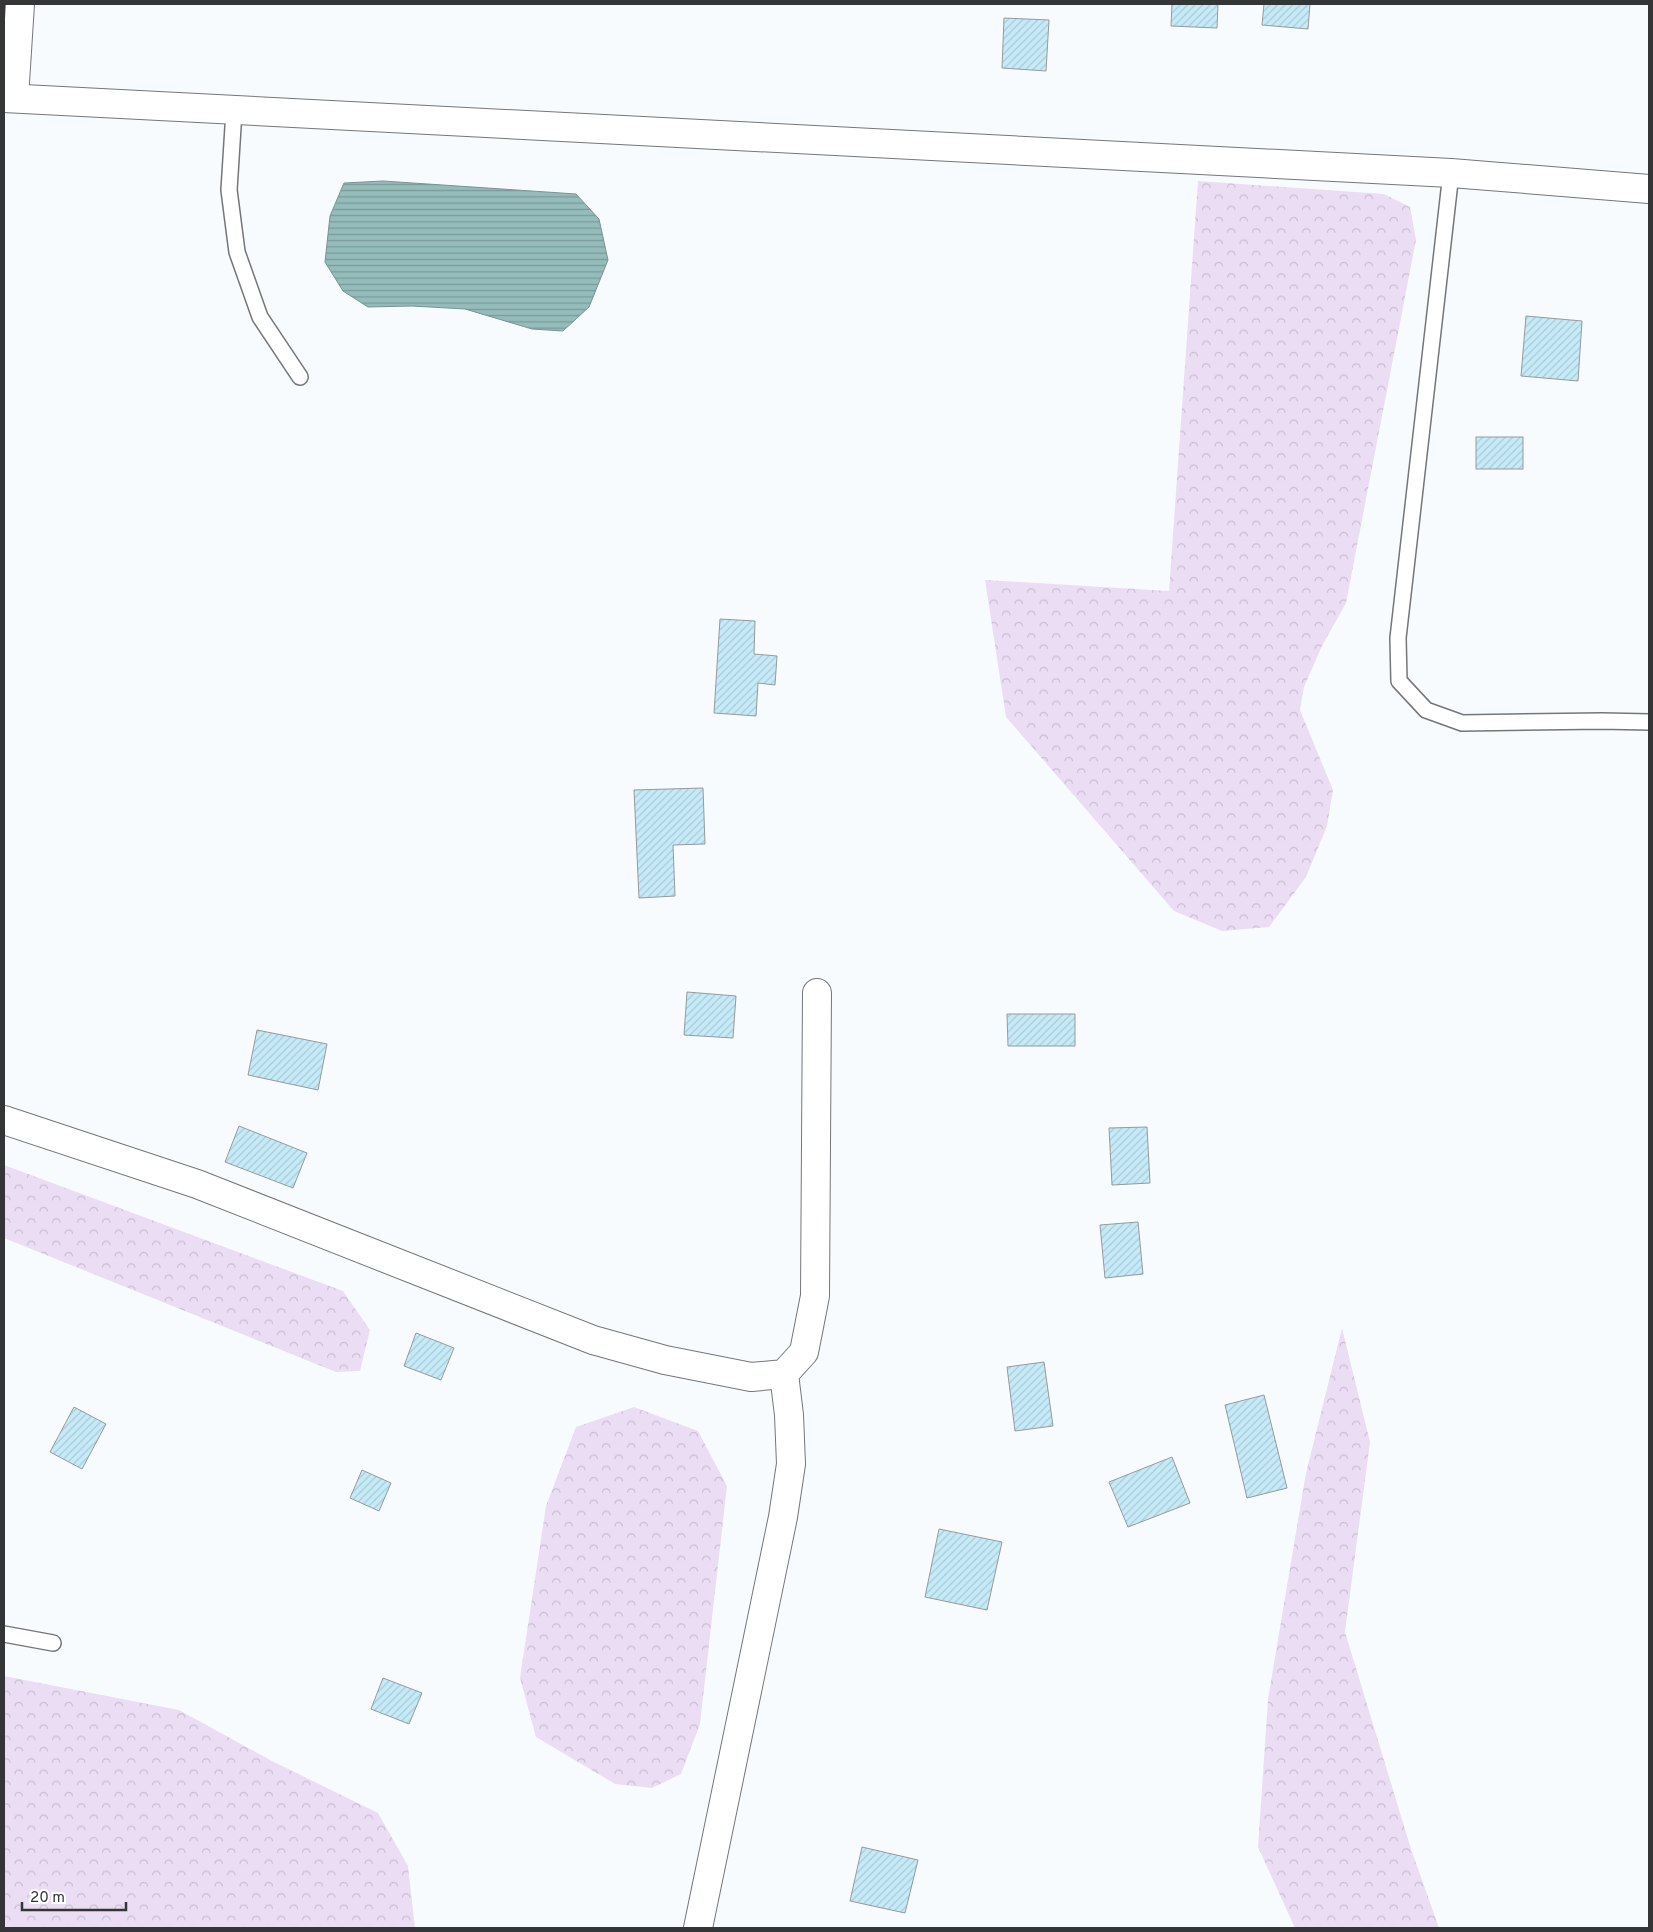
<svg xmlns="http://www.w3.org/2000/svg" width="1653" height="1932" viewBox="0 0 1653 1932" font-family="Overpass,sans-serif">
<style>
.forest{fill:url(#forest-crowns)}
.water{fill:url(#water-rules);stroke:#779492}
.building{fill:url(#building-hatch);stroke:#969a9b}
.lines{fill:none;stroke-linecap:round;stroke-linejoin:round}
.lane-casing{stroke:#747679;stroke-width:18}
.street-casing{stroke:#747679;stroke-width:30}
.lane{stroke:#fff;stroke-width:15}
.street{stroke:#fff;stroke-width:28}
</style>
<defs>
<pattern id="forest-crowns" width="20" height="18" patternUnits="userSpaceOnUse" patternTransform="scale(1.25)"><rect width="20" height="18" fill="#ebddf4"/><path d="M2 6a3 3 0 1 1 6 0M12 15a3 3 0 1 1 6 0" fill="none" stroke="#cabed2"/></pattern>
<pattern id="water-rules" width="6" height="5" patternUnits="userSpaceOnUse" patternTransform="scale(1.25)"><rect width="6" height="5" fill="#94bcba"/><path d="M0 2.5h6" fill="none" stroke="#7a9a98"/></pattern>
<pattern id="building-hatch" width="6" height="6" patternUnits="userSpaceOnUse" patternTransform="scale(1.25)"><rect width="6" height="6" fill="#c5ebf8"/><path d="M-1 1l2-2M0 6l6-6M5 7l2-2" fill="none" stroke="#aacad5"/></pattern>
</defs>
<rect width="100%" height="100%" fill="#f8fbfe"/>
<g class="forest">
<polygon points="1198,181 1384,194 1410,207 1416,240 1346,603 1322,646 1304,687 1300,710 1333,790 1327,826 1306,877 1269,927 1222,931 1174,911 1006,717 985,580 1169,591"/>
<polygon points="4,1165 343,1291 370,1330 360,1371 336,1372 4,1238"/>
<polygon points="1342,1328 1370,1442 1345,1632 1411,1849 1439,1928 1295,1928 1258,1847 1268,1699 1306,1473"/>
<polygon points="634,1407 698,1431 727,1486 700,1724 681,1774 652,1788 615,1784 536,1737 520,1678 546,1506 576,1427"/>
<polygon points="4,1676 179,1710 272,1761 378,1813 408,1866 415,1928 4,1928"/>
</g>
<polygon class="water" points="383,181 576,194 599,219 608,260 589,307 563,331 532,329 465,309 412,306 368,307 343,291 325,262 330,216 344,183"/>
<g class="building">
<polygon points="1172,4 1218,4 1217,28 1171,26"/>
<polygon points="1264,4 1310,4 1308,29 1262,25"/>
<polygon points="1004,18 1049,20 1046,71 1002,68"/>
<polygon points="1526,316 1582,321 1578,381 1521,376"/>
<rect x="1476" y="437" width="47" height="32"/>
<polygon points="720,619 755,621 754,654 777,656 775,685 758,683 756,716 714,713"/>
<polygon points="703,788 705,844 673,845 675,896 639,898 634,790"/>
<polygon points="687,992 736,996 733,1038 684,1035"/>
<polygon points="1007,1014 1075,1014 1075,1046 1008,1046"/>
<polygon points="257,1030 327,1044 318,1090 248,1075"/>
<polygon points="239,1126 307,1153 293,1188 225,1162"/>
<polygon points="1147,1127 1150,1183 1112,1185 1109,1128"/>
<polygon points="1138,1222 1143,1274 1105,1278 1100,1225"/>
<polygon points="416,1333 454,1348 441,1380 404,1366"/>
<polygon points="1044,1362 1053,1426 1015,1431 1007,1367"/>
<polygon points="1264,1395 1287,1488 1247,1498 1225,1405"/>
<polygon points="74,1407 106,1424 82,1469 50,1452"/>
<polygon points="1172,1457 1190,1503 1128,1527 1109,1482"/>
<polygon points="362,1470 391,1483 379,1511 350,1498"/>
<polygon points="939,1529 1002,1542 987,1610 925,1597"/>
<polygon points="383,1678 422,1693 409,1724 371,1709"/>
<polygon points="862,1847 918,1860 905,1913 850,1901"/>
</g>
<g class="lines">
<defs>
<g id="lane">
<polyline points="234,111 229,190 237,252 260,317 300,377"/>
<polyline points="1451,173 1398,638 1399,681 1426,710 1462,723 1602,721 1649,722"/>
<polyline points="4,1634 53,1643"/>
</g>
<g id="street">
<polyline points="4,98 1451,173 1649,189"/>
<polyline points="14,98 20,4"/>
<polyline points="4,1120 197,1184 593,1340 665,1360 751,1377 784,1374 804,1352 815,1296 817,993"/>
<polyline points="698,1928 783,1517 791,1464 789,1415 784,1374"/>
</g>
</defs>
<use href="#lane" class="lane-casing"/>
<use href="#street" class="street-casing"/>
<use href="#lane" class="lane"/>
<use href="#street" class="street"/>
</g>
<rect width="1653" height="1932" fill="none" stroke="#343536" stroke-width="10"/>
<path d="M22 1902v8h104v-8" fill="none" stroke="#343536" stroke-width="2.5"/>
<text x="30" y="1902" font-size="15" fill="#343536" stroke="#ffffff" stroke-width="4" paint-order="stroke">20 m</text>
</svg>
